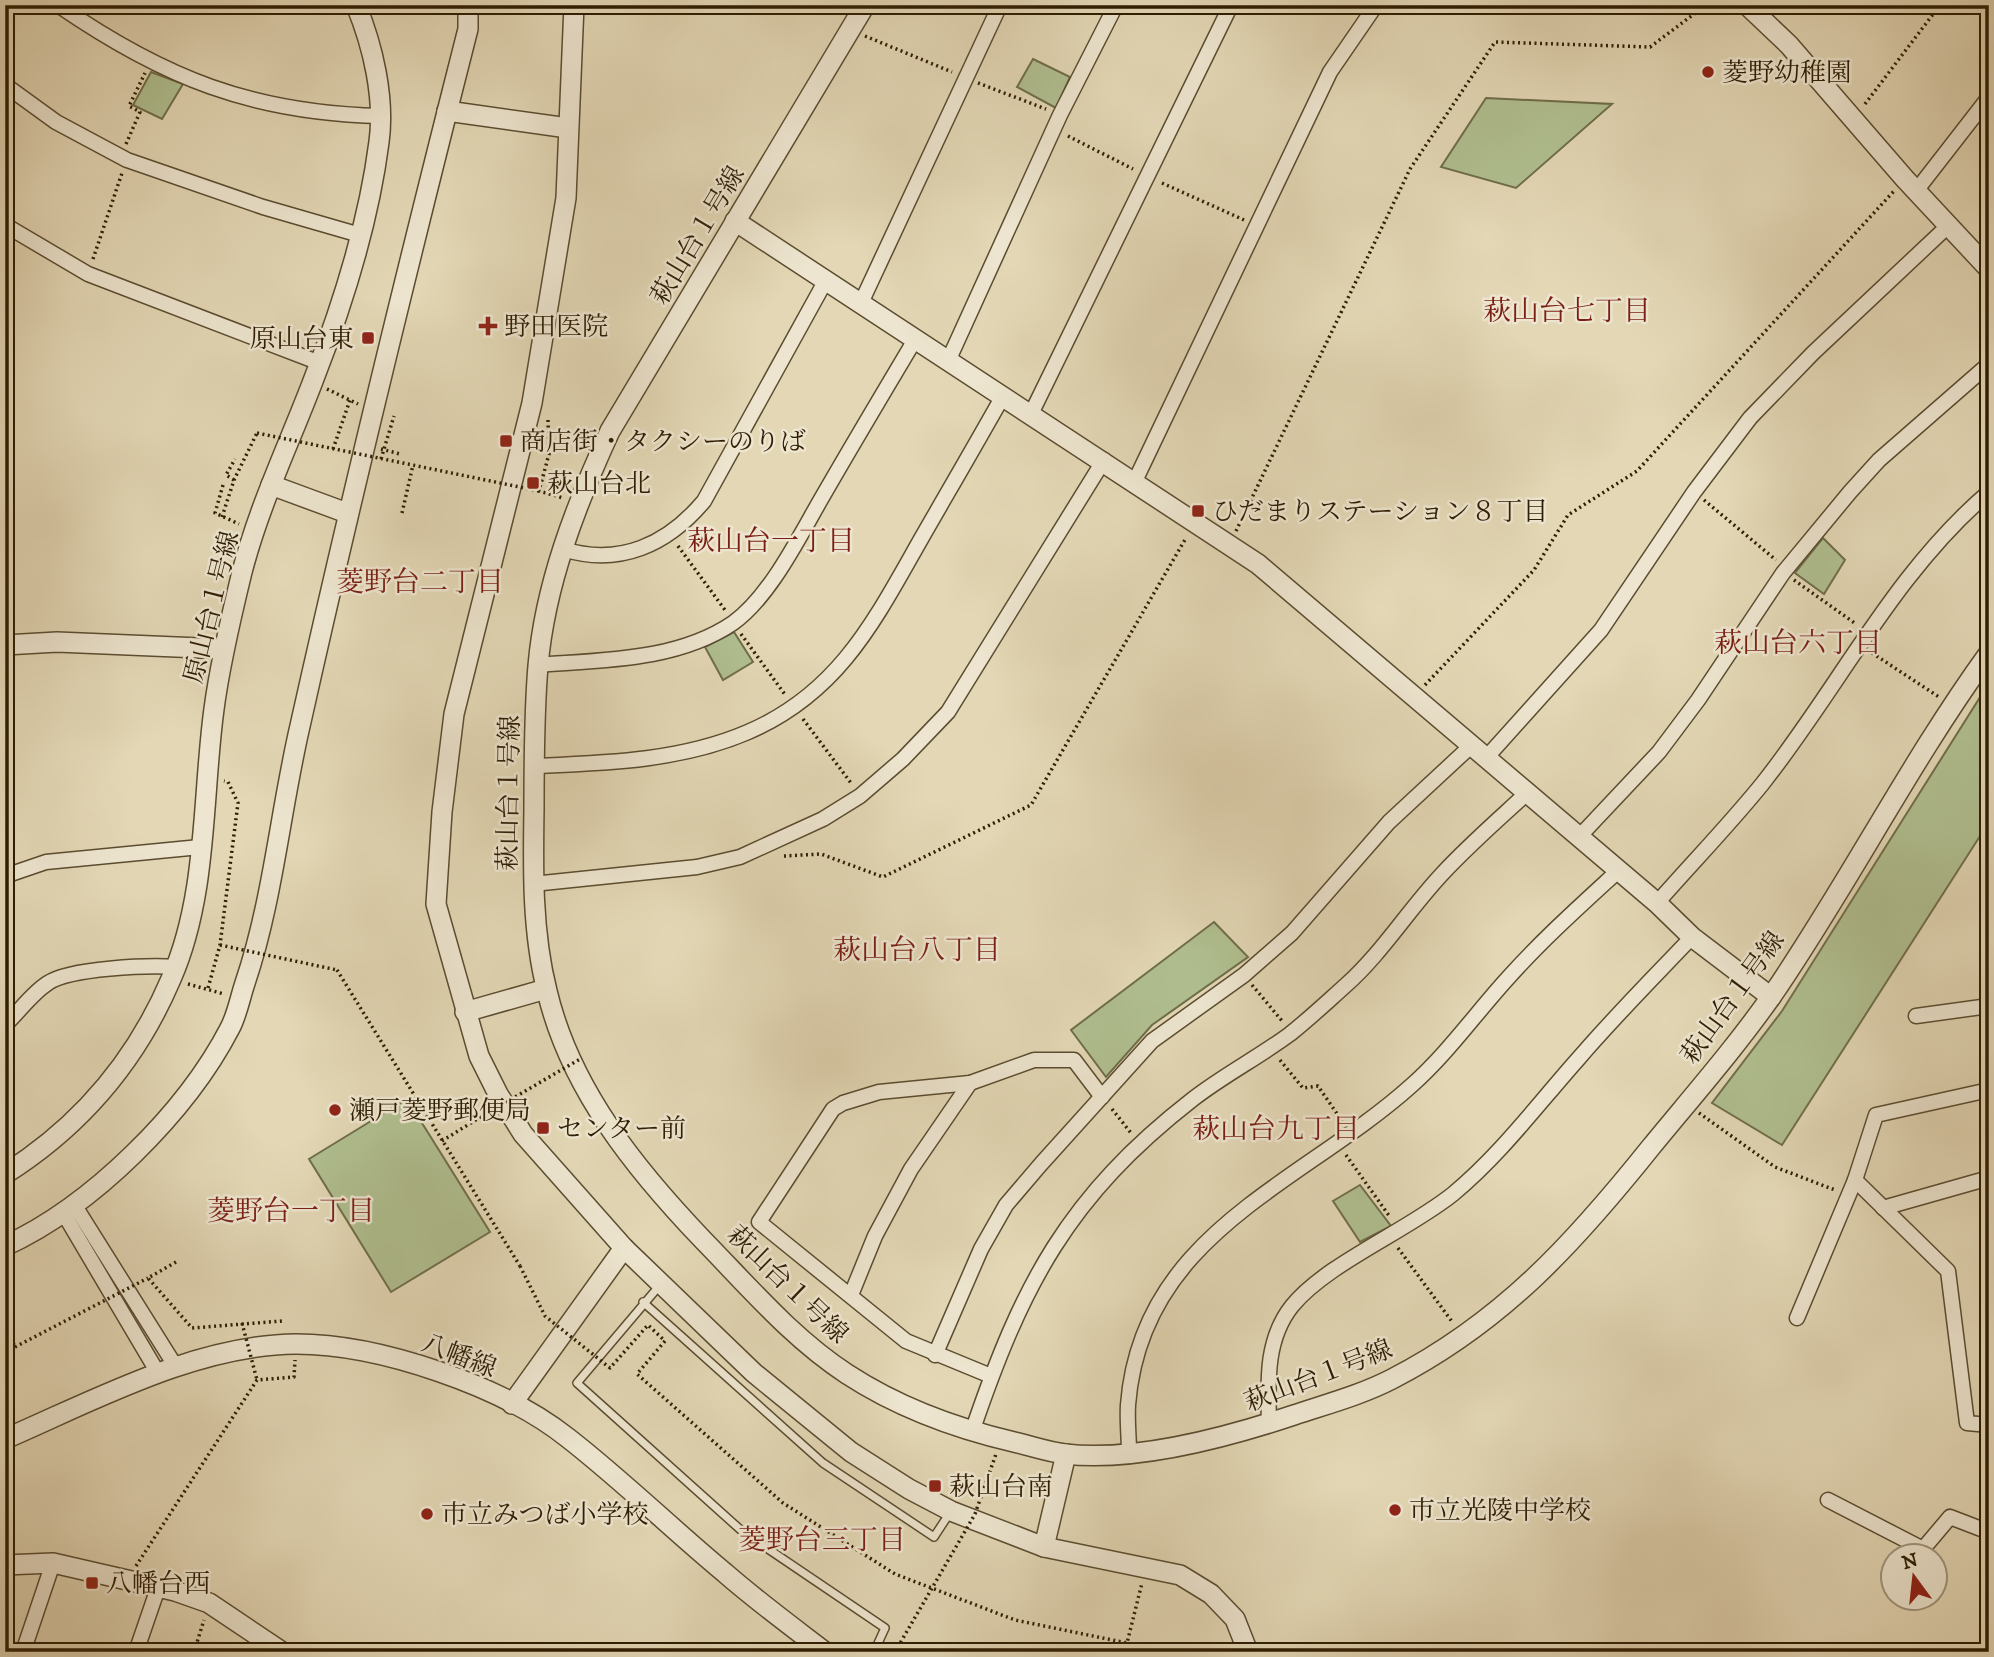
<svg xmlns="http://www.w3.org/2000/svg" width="1994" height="1657" viewBox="0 0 1994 1657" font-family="'IM FELL DW Pica','Noto Serif JP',serif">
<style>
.green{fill:#b0bf90;stroke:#6f6e4a;stroke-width:2}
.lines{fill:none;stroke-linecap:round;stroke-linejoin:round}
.service-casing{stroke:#5b4c30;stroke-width:10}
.minor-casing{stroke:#5b4c30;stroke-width:17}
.tertiary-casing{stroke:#5b4c30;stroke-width:22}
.path{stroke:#2e1d03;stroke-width:3.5;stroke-dasharray:2 3.5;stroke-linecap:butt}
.service{stroke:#ede5cf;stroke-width:7}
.minor{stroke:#ede5cf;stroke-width:14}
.tertiary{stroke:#ede5cf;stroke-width:19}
.path-bridge{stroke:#2e1d03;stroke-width:3.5;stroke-dasharray:2 3.5;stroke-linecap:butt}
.poi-dot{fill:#8f2418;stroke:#ede5cf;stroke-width:2.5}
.labels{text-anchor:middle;stroke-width:5;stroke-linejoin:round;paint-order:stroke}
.poi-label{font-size:26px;fill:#2e1d03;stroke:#ede5cf;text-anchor:start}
.street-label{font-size:26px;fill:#2e1d03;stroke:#ede5cf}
.neighbourhood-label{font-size:28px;fill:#7a1f14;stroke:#ede5cf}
</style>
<rect width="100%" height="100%" fill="#e3d7b5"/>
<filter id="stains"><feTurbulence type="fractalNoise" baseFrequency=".00286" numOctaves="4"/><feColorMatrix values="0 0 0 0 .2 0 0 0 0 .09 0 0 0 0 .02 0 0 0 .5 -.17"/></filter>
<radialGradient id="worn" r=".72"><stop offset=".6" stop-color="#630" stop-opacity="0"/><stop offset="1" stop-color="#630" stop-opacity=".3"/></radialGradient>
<g class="green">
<polygon points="1033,59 1070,77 1056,108 1017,87"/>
<polygon points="151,72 183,84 162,119 133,105"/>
<polygon points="1486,98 1612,104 1516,188 1441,167"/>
<polygon points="1823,538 1845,560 1824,594 1795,573"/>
<polygon points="734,632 753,662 723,680 705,647"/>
<polygon points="1989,683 1989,822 1782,1145 1712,1103 1782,1011"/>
<polygon points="1214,922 1248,957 1152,1025 1106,1077 1071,1030"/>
<polygon points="407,1099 490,1232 391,1292 309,1159"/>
<polygon points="1360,1185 1391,1226 1360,1242 1333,1201"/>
</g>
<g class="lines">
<defs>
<g id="service">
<polyline points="660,1285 577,1383 743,1532 885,1628 874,1652"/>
<polyline points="643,1302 823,1463 934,1537 951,1511"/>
</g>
<g id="minor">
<path d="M58 5C164 78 252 113 381 116"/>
<polyline points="274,5 322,5"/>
<polyline points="5,85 56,122 127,160 263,207 360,235"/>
<polyline points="1916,191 1989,97"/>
<polyline points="5,225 88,274 320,363"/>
<polyline points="861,303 1000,5"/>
<polyline points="949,359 1060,115 1116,5"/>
<polyline points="1031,414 1231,5"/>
<polyline points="1135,481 1330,72 1376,5"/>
<path d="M563 549C620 567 668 544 704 501L826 280"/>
<path d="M538 665C602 660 677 661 733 623 771 596 801 533 824 494 854 442 885 390 916 338"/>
<polyline points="1486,758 1601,630 1694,492 1750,418 1813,353 1948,226"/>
<path d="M534 766C606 763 681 761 748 732 839 693 875 620 921 539 948 492 976 444 1003 396"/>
<polyline points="1578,838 1659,752 1698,700 1783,573 1850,492 1879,460 1989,364"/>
<polyline points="5,876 46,862 200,847"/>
<polyline points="533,884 697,867 740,857 823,819 860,796 903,759 948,712 1104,460"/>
<path d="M1657 903C1692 863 1730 824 1763 783 1839 687 1894 573 1989 492"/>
<polyline points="1916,1016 1989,1006"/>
<path d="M5 1025C19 1012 32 993 48 983 70 968 149 965 176 967"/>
<polyline points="1855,1180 1948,1271 1967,1423 1989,1425"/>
<polyline points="75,1206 176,1367"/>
<polyline points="1883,1208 1989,1178"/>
<polyline points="64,1214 158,1373"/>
<polyline points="851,1295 875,1236 911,1169 970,1083"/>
<polyline points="1797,1318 1855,1180 1876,1115 1989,1090"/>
<polyline points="935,1355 981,1249 1006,1205 1041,1164 1152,1041 1244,975 1292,933 1389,822 1472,745"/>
<polyline points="991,1376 906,1341 759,1222 833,1109 843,1103 879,1092 970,1083 1034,1060 1074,1060 1102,1097"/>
<path d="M1269 1423C1268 1383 1265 1340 1292 1306 1326 1264 1407 1231 1453 1194 1501 1154 1538 1104 1579 1058 1615 1016 1654 977 1692 937"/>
<path d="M972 1432C1022 1285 1067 1197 1193 1099 1224 1075 1259 1057 1290 1034 1309 1019 1327 1002 1346 985 1382 953 1409 909 1443 873 1469 845 1499 819 1527 793"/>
<path d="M1129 1453C1129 1437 1127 1421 1128 1405 1141 1233 1302 1184 1412 1085 1448 1053 1476 1013 1508 978 1542 940 1580 906 1618 871"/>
<polyline points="1828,1500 1923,1549 1950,1517 1989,1532"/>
<polyline points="23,1652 53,1563"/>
<polyline points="136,1652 158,1588"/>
</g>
<g id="tertiary">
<polyline points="574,5 566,198 532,403 454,714 442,812 436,904 479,1056 498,1094 523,1134 624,1248 754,1373 851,1452 909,1489 951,1511 1044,1547 1180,1575 1211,1594 1235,1619 1248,1652"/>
<path d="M865 5 610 431C576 505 545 584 538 666 534 713 534 762 534 809 533 869 532 932 547 991 570 1089 636 1170 704 1241 749 1287 792 1338 847 1374 899 1408 954 1428 1014 1442 1031 1446 1048 1452 1065 1454 1135 1462 1228 1437 1294 1415 1327 1404 1361 1395 1392 1379 1503 1322 1575 1242 1651 1147 1692 1097 1736 1047 1773 994 1849 883 1910 762 1989 653"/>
<polyline points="1747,5 1789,45 1905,179 1989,269"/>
<polyline points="447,111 568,128"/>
<polyline points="735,221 1258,564 1657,903 1692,937 1771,997"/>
<polyline points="271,485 347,513"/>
<polyline points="5,645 57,642 224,649"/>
<polyline points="465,1012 546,989"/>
<path d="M5 1174C81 1126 136 1061 171 979 208 895 202 797 214 709 220 663 231 617 242 572 259 506 289 444 313 381 342 307 369 220 379 142 385 98 373 46 356 5"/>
<path d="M5 1246C92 1206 186 1113 230 1028 237 1015 240 998 245 983 273 900 280 812 300 726 352 493 409 261 468 29V5"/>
<polyline points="512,1404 624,1248"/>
<path d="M5 1439C95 1400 196 1345 296 1344 379 1344 503 1386 568 1438 622 1480 672 1529 725 1573 757 1601 791 1626 825 1652"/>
<polyline points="1044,1547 1066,1454"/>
<polyline points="5,1565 53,1563 175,1591 209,1603 282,1652"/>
</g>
</defs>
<use href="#service" class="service-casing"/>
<use href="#minor" class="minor-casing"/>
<use href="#tertiary" class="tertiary-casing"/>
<g class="path">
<polyline points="865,36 952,72"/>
<polyline points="978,83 1046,109"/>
<polyline points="1865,104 1940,5"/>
<polyline points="1068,136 1133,169"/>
<polyline points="126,144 140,112 129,106 145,73"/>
<polyline points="1162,183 1244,220"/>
<polyline points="93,259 122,173"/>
<polyline points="327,389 358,404"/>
<polyline points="548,420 549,454 539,491 563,498"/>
<polyline points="333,449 350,400"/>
<polyline points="381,449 400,454"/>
<polyline points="234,480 226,475 235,459"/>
<polyline points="223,485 215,513 239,524"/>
<polyline points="1704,500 1776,560"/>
<polyline points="402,513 413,465"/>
<polyline points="222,517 234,480 257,433"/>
<polyline points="1236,531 1410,169 1495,42 1650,47 1706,5"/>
<polyline points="678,546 725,610"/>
<polyline points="1794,580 1856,624"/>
<polyline points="741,634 786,696"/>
<polyline points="1872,653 1939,697"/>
<polyline points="1425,685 1534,570 1568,515 1637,471 1894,191"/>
<polyline points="803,719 851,783"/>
<polyline points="784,856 821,854 883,877 1031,805 1186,538"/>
<polyline points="337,970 520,1266"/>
<polyline points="188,984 224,994"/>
<polyline points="1252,985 1283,1022"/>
<polyline points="208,988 220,945 238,803 228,782 224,781"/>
<polyline points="1280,1060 1303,1088 1318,1086 1342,1121"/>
<polyline points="1112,1109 1131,1133"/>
<polyline points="1699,1113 1775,1167 1835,1190"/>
<polyline points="442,1141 482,1116"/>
<polyline points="1346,1155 1390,1217"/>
<polyline points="1398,1248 1453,1323"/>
<polyline points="176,1262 148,1278 192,1328 282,1321"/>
<polyline points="5,1322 15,1347"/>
<polyline points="665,1341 637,1374 783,1503 895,1574 1015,1620 1127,1643 1142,1583"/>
<polyline points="136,1566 257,1380 294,1377 295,1360"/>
<polyline points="194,1652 204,1620"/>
</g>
<use href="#service" class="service"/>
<use href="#minor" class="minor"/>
<use href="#tertiary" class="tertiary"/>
<g class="path-bridge">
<polyline points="257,433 539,491"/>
<polyline points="381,459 394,416"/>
<polyline points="220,945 337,970"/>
<polyline points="482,1116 582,1058"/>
<polyline points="520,1266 545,1316 610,1368 648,1325 665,1341"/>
<polyline points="242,1323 257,1380"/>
<polyline points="15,1347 148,1278"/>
<polyline points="895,1652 975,1514 996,1454"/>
</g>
</g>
<g class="poi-dot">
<circle cx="1708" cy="72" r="7"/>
<path d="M484.5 315.5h7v7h7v7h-7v7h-7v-7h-7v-7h7z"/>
<rect x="361" y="331" width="14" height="14" rx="3.5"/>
<rect x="499" y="434" width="14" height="14" rx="3.5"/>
<rect x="526" y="476" width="14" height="14" rx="3.5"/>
<rect x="1191" y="504" width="14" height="14" rx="3.5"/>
<circle cx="335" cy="1110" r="7"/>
<rect x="536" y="1121" width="14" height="14" rx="3.5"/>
<rect x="928" y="1479" width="14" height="14" rx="3.5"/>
<circle cx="1395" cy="1510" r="7"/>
<circle cx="427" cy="1514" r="7"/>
<rect x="85" y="1576" width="14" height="14" rx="3.5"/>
</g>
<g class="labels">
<g class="poi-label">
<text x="1722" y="81">菱野幼稚園</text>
<text x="504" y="335">野田医院</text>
<text x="354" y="347" text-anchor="end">原山台東</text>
<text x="520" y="450">商店街・タクシーのりば</text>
<text x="547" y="492">萩山台北</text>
<text x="1212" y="520">ひだまりステーション８丁目</text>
<text x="349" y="1119">瀬戸菱野郵便局</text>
<text x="557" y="1137">センター前</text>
<text x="949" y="1495">萩山台南</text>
<text x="1409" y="1519">市立光陵中学校</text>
<text x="441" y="1523">市立みつば小学校</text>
<text x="106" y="1592">八幡台西</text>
</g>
<g class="street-label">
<text transform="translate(697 235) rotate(-59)" y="9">萩山台１号線</text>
<text transform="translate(211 607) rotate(-76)" y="9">原山台１号線</text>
<text transform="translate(508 793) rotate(-89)" y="9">萩山台１号線</text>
<text transform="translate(1732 997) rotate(-54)" y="9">萩山台１号線</text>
<text transform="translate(788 1284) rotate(44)" y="9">萩山台１号線</text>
<text transform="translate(459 1355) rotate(21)" y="9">八幡線</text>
<text transform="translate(1318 1375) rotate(-21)" y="9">萩山台１号線</text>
</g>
<g class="neighbourhood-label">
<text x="1567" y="320">萩山台七丁目</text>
<text x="771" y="550">萩山台一丁目</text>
<text x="420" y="591">菱野台二丁目</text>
<text x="1798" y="652">萩山台六丁目</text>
<text x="917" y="959">萩山台八丁目</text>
<text x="1276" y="1138">萩山台九丁目</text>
<text x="291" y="1220">菱野台一丁目</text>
<text x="822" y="1549">菱野台三丁目</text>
</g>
</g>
<rect width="1994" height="1657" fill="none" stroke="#e3d7b5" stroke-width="28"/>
<rect x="7" y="7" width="1980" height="1643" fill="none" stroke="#2e1d03" stroke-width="3.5"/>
<rect x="14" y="14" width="1966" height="1629" fill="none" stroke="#2e1d03" stroke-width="2"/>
<g transform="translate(1914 1577) rotate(345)"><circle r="33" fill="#ede5cf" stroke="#a1957d" stroke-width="2"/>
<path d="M0-5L12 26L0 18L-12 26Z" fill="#8f2418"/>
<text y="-10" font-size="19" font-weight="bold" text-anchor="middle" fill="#2e1d03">N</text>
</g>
<rect width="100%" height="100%" filter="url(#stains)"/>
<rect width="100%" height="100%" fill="url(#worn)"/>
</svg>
